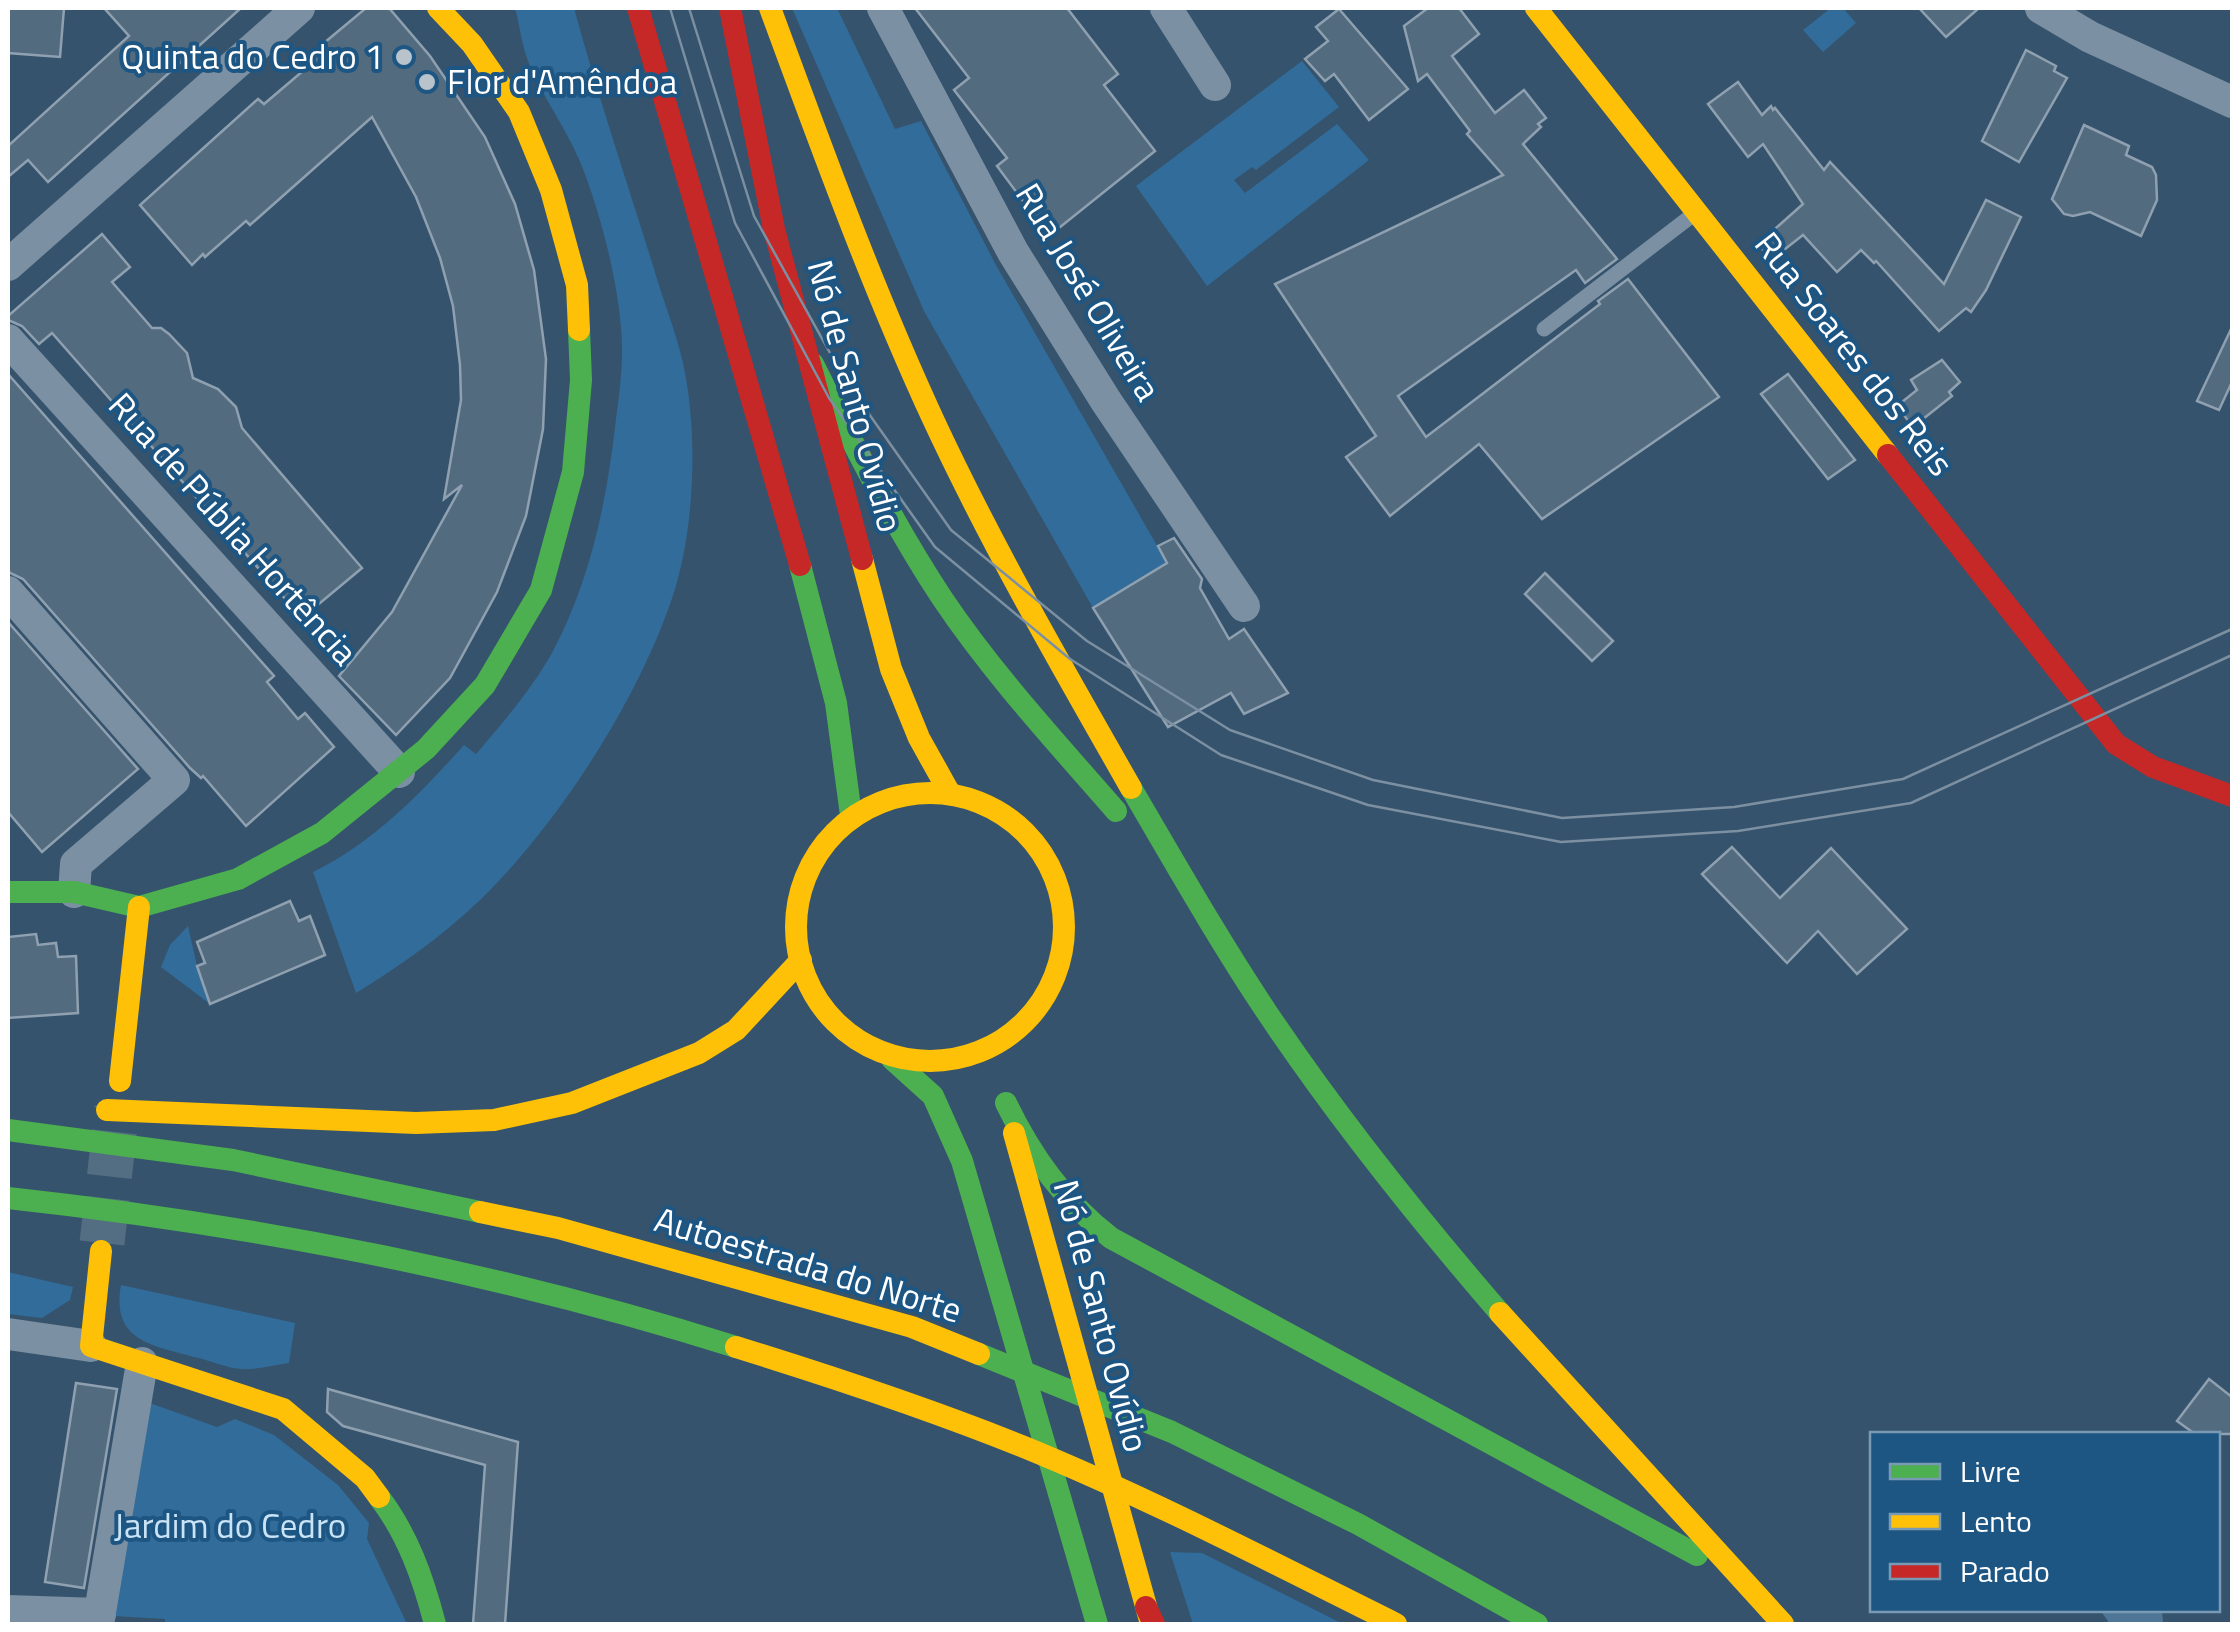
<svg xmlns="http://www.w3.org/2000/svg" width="2240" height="1632" viewBox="0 0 2240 1632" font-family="'Titillium Web',sans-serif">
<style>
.green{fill:#326c9a}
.water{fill:#4f7697}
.building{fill:#536b7f;stroke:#8fa1b0;stroke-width:2.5}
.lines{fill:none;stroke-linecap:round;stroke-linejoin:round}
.secondary-tunnel{stroke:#536d82;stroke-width:45;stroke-dasharray:45 22;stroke-linecap:butt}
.lane{stroke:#7b90a2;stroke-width:15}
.street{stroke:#7b90a2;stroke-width:32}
.fast{stroke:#4caf50;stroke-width:22}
.slow{stroke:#ffc107;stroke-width:22}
.jam{stroke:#c62828;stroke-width:22}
.tram{stroke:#7c90a2;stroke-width:2.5}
.poi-dot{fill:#b8c3cc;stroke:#1e5683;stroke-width:4}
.labels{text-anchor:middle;stroke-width:8;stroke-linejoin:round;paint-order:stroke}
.poi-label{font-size:35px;fill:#fff;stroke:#1e5683;text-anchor:end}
.street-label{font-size:35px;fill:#fff;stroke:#1e5683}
.park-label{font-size:35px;fill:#c9e3f7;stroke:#1e5683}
</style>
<rect width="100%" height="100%" fill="#35536c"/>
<g class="green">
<path d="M515 8H574C598 96 627 182 654 269 663 300 676 332 683 363 698 431 695 523 675 589 642 695 558 825 478 902 442 936 399 967 356 993L313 872C373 843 420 794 464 745L476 754C504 721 532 689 553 651 591 579 607 500 616 419 620 389 624 359 621 328 617 278 602 221 585 174 571 135 546 103 530 66 522 48 520 26 515 8Z"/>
<polygon points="792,8 837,8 895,129 921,121 997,267 1167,563 1093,608 924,311"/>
<polygon points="1831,8 1843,8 1856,23 1823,52 1803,30"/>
<polygon points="1302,61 1339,107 1256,170 1252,167 1234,180 1245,193 1337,124 1369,160 1207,286 1136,186"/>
<polygon points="188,926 197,966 210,1004 161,967 170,945"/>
<polygon points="8,1272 73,1287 70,1300 42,1318 8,1314"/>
<path d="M121 1285 295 1323 289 1363C274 1365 256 1370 241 1369 226 1368 209 1360 194 1357 152 1345 111 1341 121 1285Z"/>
<polygon points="147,1402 217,1427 235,1419 274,1435 338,1485 369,1523 367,1539 407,1624 165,1624 165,1619 114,1616"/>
<polygon points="1170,1552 1202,1553 1343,1624 1193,1624"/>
</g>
<polygon class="water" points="2100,1610 2162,1610 2163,1622 2110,1624"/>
<g class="building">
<polygon points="8,8 64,8 60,57 8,53"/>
<polygon points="104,8 241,8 48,182 28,160 8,177 8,146 129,36"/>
<polygon points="366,8 389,8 430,56 485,137 515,204 534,270 546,359 543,429 526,516 497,592 450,678 396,735 339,676 392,612 462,485 444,499 461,400 460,365 453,306 440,258 416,197 372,117 250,225 246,221 205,257 203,254 192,265 140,205 258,99 264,104 317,59 312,53"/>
<polygon points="915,8 1067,8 1118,74 1104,85 1155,151 1049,236 997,166 1007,158 954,90 969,78"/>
<polygon points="1428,8 1459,8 1479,34 1452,56 1495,113 1524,90 1546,118 1538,124 1541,127 1523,144 1617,259 1585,283 1576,270 1398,396 1426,437 1600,304 1598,301 1628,279 1719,397 1542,519 1479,444 1390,516 1346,457 1376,436 1275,284 1503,175 1467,134 1470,131 1427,74 1418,81 1404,26"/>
<polygon points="1919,8 1979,8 1946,37"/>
<polygon points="1339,9 1408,89 1369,120 1334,74 1325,81 1305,59 1328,41 1316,27"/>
<polygon points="2026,50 2056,66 2054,71 2067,78 2019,162 1982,141"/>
<polygon points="1738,82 1762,115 1771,106 1773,110 1775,108 1824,170 1830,162 1944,284 1986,200 2021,217 1986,290 1971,312 1966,308 1939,331 1876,261 1874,263 1861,250 1837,272 1803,235 1771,260 1758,244 1803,204 1763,144 1748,157 1708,104"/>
<polygon points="2084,125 2129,146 2126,155 2152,167 2156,175 2157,200 2141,236 2090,212 2073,216 2064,214 2052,199"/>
<polygon points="102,234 130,267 112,282 152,328 161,328 169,334 187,353 193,378 218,389 236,407 242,428 362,568 302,618 52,333 39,344 22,326 8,320 8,316"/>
<polygon points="2232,327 2232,382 2219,410 2197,401"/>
<polygon points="1942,360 1960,382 1949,392 1952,396 1913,427 1897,406 1917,390 1911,380"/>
<polygon points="8,374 274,676 267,682 298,719 305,713 334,747 246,826 203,776 201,778 190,768 23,579 8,572"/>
<polygon points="1788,374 1855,460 1828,479 1761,394"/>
<polygon points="1174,538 1202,579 1200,588 1229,639 1244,629 1288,693 1244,714 1231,693 1168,727 1093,608 1167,563 1158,546"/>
<polygon points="1545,573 1613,641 1592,661 1525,594"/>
<polygon points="8,622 138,769 42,852 8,812"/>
<polygon points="1732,847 1780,898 1831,848 1907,929 1857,974 1818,931 1787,963 1702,874"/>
<polygon points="290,901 299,921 310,916 325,955 210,1004 197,966 205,963 197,942"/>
<polygon points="36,934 38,945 56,943 58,957 76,956 78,1013 8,1018 8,937"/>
<polygon points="2209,1379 2232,1397 2232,1434 2195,1434 2177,1421"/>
<polygon points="76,1383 117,1389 84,1588 45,1582"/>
<polygon points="328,1389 518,1442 505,1624 473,1624 485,1465 343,1426 327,1412"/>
</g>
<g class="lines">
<polyline class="secondary-tunnel" points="102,1243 117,1108"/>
<polyline class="lane" points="1544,329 1690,217"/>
<g class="street">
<polyline points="883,8 1013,252 1106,401 1244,606"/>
<polyline points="1166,8 1215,85"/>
<polyline points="2041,8 2090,37 2232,102"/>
<polyline points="8,265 299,8"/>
<polyline points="8,340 399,772"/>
<polyline points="8,592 174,780 76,864 74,892"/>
<polyline points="8,1334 91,1346"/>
<polyline points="8,1611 100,1614"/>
<polyline points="98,1624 142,1363"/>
</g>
<g class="fast">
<path d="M813 364C853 443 893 524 942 598 993 674 1056 742 1116 811"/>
<polyline points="800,565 836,703 851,815"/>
<path d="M1131 788C1175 863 1218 939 1266 1011 1337 1117 1417 1217 1500 1313"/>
<polyline points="8,892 74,892 139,907 238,879 322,833 426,749 485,685 541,590 573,472 581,380 579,330"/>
<polyline points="892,1059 933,1096 962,1161 1097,1624"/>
<path d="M1006 1103C1032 1157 1064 1201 1111 1238L1697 1555"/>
<polyline points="8,1130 233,1160 480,1212"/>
<path d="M8 1198C255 1225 498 1272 736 1347"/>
<polyline points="979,1354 1172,1432 1358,1524 1537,1624"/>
<path d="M379 1497C408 1535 423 1578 435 1624"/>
</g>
<g class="slow">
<polyline points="438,8 472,44 519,112 551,190 577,285 579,330"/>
<path d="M770 8C821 146 871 285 933 419 992 546 1062 667 1131 788"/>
<polyline points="1536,8 1888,455"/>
<polyline points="862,559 891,669 919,738 948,790"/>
<circle cx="930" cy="927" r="134"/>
<polyline points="120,1081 139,907"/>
<polyline points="107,1110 416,1123 494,1120 572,1103 699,1053 736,1030 801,960"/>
<polyline points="1014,1133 1151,1624"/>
<polyline points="480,1212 558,1228 912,1327 979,1354"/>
<polyline points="101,1251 91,1346 283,1409 365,1478 379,1497"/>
<polyline points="1500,1313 1783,1624"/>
<path d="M736 1347C833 1377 930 1409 1024 1447 1151 1499 1273 1563 1396 1624"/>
</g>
<g class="jam">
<polyline points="638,8 800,565"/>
<polyline points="730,8 774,229 862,559"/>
<polyline points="1888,455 2116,744 2153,767 2232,796"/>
<polyline points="1146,1607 1154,1624"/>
</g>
<g class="tram">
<polyline points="670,8 735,223 829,398 935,547 1070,659 1221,755 1368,805 1561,842 1738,831 1911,803 2232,655"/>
<polyline points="689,8 754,216 845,380 951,530 1087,641 1230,730 1373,780 1562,818 1734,807 1903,779 2232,629"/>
</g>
</g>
<g class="poi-dot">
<circle cx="404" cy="57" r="10"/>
<circle cx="427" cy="82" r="10"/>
</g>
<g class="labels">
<g class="poi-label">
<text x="384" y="69">Quinta do Cedro 1</text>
<text x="447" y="94" text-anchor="start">Flor d'Amêndoa</text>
</g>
<g class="street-label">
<text transform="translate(1088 292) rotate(59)" y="12">Rua José Oliveira</text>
<text transform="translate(1854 354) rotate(52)" y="12">Rua Soares dos Reis</text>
<text transform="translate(855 396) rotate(75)" y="12">Nó de Santo Ovídio</text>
<text transform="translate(233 529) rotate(48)" y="12">Rua de Públia Hortência</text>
<text transform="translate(808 1265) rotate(17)" y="12">Autoestrada do Norte</text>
<text transform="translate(1101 1316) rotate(75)" y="12">Nó de Santo Ovídio</text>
</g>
<g class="park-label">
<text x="230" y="1538">Jardim do Cedro</text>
</g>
</g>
<rect width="2240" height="1632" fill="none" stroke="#ffffff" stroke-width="20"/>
<rect x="1870" y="1432" width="350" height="180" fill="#1e5683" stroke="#789ab5" stroke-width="2.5"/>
<rect x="1890" y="1464" width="50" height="15" fill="#4caf50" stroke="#789ab5" stroke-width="2.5"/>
<text x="1960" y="1482" font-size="30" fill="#ffffff">Livre</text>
<rect x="1890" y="1514" width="50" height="15" fill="#ffc107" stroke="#789ab5" stroke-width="2.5"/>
<text x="1960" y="1532" font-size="30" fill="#ffffff">Lento</text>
<rect x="1890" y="1564" width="50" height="15" fill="#c62828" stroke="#789ab5" stroke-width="2.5"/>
<text x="1960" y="1582" font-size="30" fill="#ffffff">Parado</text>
</svg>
